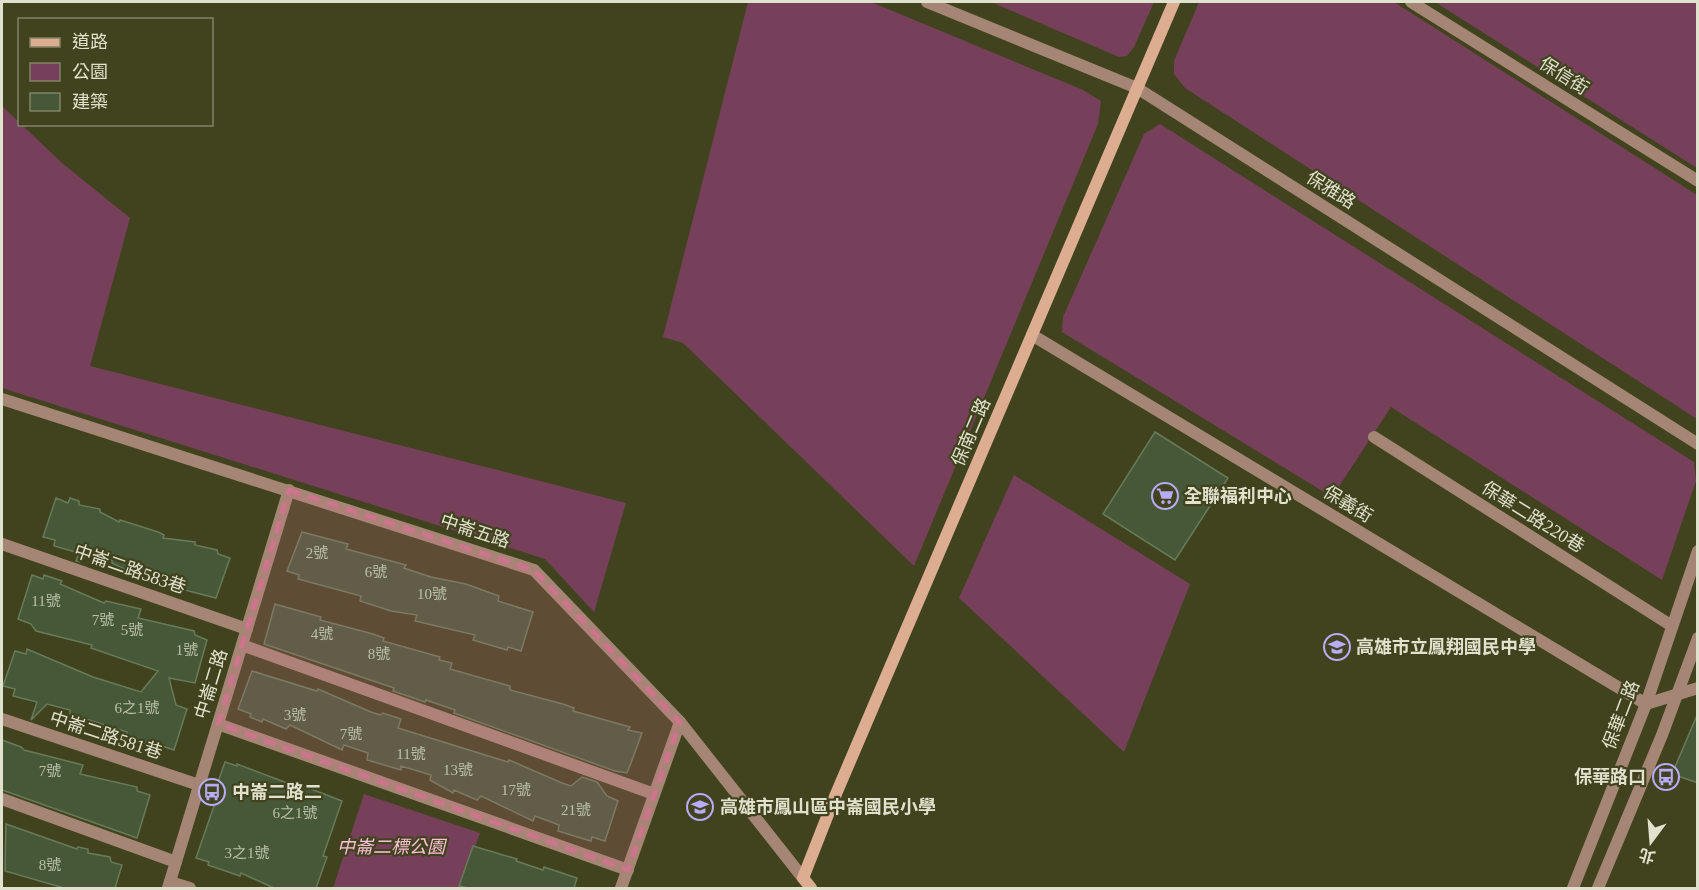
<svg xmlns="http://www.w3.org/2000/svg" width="1699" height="890" viewBox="0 0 1699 890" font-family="'Times New Roman','Noto Sans TC',serif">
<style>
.green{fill:#76405a}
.building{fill:#475838;stroke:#687b59;stroke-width:1.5}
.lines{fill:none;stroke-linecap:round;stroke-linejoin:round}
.street{stroke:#a58675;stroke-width:12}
.secondary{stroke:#ddad91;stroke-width:12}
.marked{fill:#d0738e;fill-opacity:0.2;stroke:#d0738e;stroke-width:4.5;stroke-dasharray:12 8;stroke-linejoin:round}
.labels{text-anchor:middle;stroke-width:4.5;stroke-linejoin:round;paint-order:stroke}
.number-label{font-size:15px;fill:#bac0a8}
.street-label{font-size:18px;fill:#e0e2cd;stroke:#41431f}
.poi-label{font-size:18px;font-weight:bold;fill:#e0e2cd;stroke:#41431f;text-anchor:start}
.park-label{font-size:18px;font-style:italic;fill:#fdbfd9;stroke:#41431f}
</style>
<rect width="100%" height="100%" fill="#41431f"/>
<g class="green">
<polygon points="748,2 871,2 1083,90 1101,101 1098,124 914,566 683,343 663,337"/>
<polygon points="991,2 1154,2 1134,47 1127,56 1119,57"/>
<polygon points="1199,2 1394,2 1697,195 1697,419 1185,88 1174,74 1174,61"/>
<polygon points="1435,2 1697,2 1697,168"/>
<polygon points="2,106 62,163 130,218 90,366 626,503 594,612 545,559 2,388"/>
<polygon points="1160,124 1694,462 1696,481 1662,580 1391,407 1332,497 1062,332 1063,317 1144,134"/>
<polygon points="1014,475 1190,584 1124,752 959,598"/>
<polygon points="364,794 480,833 461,888 333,888"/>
</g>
<g class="building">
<polygon points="1155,432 1228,478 1175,560 1103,514"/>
<polygon points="56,498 68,503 70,498 79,501 79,505 100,509 100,512 119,522 120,520 158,532 164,535 163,538 195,542 195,545 217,550 218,554 230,558 216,598 169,586 169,581 130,572 112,563 112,560 90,553 80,562 76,561 79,553 54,546 55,540 43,537"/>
<polygon points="302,532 348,544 346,549 406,565 404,568 431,577 466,584 499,596 498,601 533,612 521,651 508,647 507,650 473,640 475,635 415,621 417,615 391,611 360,601 361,596 298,579 299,575 287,571"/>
<polygon points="32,575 43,579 44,575 62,581 60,584 104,603 106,601 141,609 138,618 194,631 195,635 207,640 195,683 169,678 176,705 187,709 174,750 162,746 161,749 126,737 127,732 70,714 70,710 47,704 31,720 37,702 13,696 15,689 3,686 15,651 26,654 27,649 93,677 141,692 158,671 91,648 92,645 36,631 31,624 18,619"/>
<polygon points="275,604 321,617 320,620 373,634 384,638 383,641 440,657 439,660 452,663 450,669 510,686 510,690 563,704 574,708 573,711 630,727 628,730 642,733 631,763 627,773 615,771 454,713 455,710 426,700 425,702 393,691 394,688 264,644"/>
<polygon points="252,671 317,691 318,689 371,712 380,715 383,713 401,719 398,728 508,762 509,760 562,783 571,786 582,777 597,782 607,796 618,801 605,841 592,837 591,841 584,839 558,831 559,825 535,816 533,821 481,796 477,800 454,790 453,793 430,780 431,775 401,766 401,770 367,760 368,753 344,745 342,750 290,725 286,729 263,719 262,722 250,717 251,714 238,709"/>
<polygon points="1698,713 1698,783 1672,774"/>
<polygon points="2,740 21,747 24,750 83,765 80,774 137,787 137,791 150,795 137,838 2,790"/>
<polygon points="225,762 237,766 237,764 295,786 296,783 342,801 323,856 327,857 316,888 274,888 241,873 240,876 208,865 209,862 196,858 215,803 211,802"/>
<polygon points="6,824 77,849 78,847 88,849 88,853 110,857 111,862 122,865 115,888 64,888 5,871"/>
<polygon points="473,846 517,859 516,861 543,870 544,867 577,878 574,888 468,888 459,886"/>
</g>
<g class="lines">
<g class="street">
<polyline points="927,2 1137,88 1698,444"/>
<polyline points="1411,2 1698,181"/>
<polyline points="1032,335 1646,704 1698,688"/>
<polyline points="2,399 534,570 680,722 803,878"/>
<polyline points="1374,437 1672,626"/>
<polyline points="2,544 247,629"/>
<polyline points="242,645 654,794"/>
<polyline points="2,719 199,785"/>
<polyline points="218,724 628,870"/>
<polyline points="2,799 176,862"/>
<polyline points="170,882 190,888"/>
<polyline points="168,888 289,490"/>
<polyline points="621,888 680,722"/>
<polyline points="1573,888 1646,704 1698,551"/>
<polyline points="1598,888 1662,735 1698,638"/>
</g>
<polyline class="secondary" points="811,888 803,878 836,794 1174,2"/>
</g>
<path class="marked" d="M289 490 534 570 680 722 628 870 218 724Z"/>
<defs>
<symbol id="supermarket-ring" viewBox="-11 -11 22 22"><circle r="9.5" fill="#41431f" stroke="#b8abf7" stroke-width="1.5"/><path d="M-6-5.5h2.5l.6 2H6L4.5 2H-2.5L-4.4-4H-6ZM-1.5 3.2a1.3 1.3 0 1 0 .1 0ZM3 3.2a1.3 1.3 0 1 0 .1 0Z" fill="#b8abf7"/></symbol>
<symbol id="school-ring" viewBox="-11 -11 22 22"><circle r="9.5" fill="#41431f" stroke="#b8abf7" stroke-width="1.5"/><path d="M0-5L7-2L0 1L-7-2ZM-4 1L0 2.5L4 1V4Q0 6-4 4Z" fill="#b8abf7"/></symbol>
<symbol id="bus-ring" viewBox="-11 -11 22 22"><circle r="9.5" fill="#41431f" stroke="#b8abf7" stroke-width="1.5"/><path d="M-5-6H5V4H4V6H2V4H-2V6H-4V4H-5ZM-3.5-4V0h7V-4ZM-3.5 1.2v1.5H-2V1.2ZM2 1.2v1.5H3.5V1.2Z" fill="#b8abf7"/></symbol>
</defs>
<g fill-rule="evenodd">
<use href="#supermarket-ring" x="1150" y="481" width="30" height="30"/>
<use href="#school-ring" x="1322" y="632" width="30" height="30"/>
<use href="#bus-ring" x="1651" y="762" width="30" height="30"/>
<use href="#bus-ring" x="197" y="777" width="30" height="30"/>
<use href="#school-ring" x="685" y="792" width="30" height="30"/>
</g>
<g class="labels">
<g class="number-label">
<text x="317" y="558">2號</text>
<text x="376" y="577">6號</text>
<text x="432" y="599">10號</text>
<text x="46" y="606">11號</text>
<text x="103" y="625">7號</text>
<text x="132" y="635">5號</text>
<text x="322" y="639">4號</text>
<text x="187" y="655">1號</text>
<text x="379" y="659">8號</text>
<text x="137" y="713">6之1號</text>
<text x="295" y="720">3號</text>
<text x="351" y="739">7號</text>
<text x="411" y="759">11號</text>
<text x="458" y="775">13號</text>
<text x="50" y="776">7號</text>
<text x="516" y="795">17號</text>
<text x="576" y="815">21號</text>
<text x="295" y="818">6之1號</text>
<text x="247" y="858">3之1號</text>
<text x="50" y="870">8號</text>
</g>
<g class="street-label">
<text transform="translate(1564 76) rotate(32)" y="6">保信街</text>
<text transform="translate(1331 190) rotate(32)" y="6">保雅路</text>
<text transform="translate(971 432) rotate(-67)" y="6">保南二路</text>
<text transform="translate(1348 504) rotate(31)" y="6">保義街</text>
<text transform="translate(1533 517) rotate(32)" y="6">保華二路220巷</text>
<text transform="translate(475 531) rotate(18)" y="6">中崙五路</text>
<text transform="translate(130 569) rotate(19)" y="6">中崙二路583巷</text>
<text transform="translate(211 684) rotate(-73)" y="6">中崙二路</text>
<text transform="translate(1621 715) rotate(-69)" y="6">保華二路</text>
<text transform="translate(106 735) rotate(18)" y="6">中崙二路581巷</text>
</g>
<g class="poi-label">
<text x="1184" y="502">全聯福利中心</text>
<text x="1356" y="653">高雄市立鳳翔國民中學</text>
<text x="1646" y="783" text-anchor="end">保華路口</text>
<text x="232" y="798">中崙二路二</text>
<text x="720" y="813">高雄市鳳山區中崙國民小學</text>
</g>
<g class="park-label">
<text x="391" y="853">中崙二標公園</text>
</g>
</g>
<rect width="1699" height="890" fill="none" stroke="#e0e2cd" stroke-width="6"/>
<rect x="18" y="18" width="195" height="108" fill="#41431f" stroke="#818365" stroke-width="1.5"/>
<rect x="30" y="38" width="30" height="9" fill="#ddad91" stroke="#818365" stroke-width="1.5"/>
<text x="72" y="48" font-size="18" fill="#e0e2cd">道路</text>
<rect x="30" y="63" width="30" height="18" fill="#76405a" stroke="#818365" stroke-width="1.5"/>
<text x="72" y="78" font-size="18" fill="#e0e2cd">公園</text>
<rect x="30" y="93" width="30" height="18" fill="#475838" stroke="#818365" stroke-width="1.5"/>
<text x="72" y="108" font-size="18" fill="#e0e2cd">建築</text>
<g transform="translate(1651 842) rotate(196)" stroke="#41431f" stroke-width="4.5" paint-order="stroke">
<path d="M0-4.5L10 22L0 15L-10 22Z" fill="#e0e2cd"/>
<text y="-9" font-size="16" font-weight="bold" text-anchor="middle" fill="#e0e2cd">北</text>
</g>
</svg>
